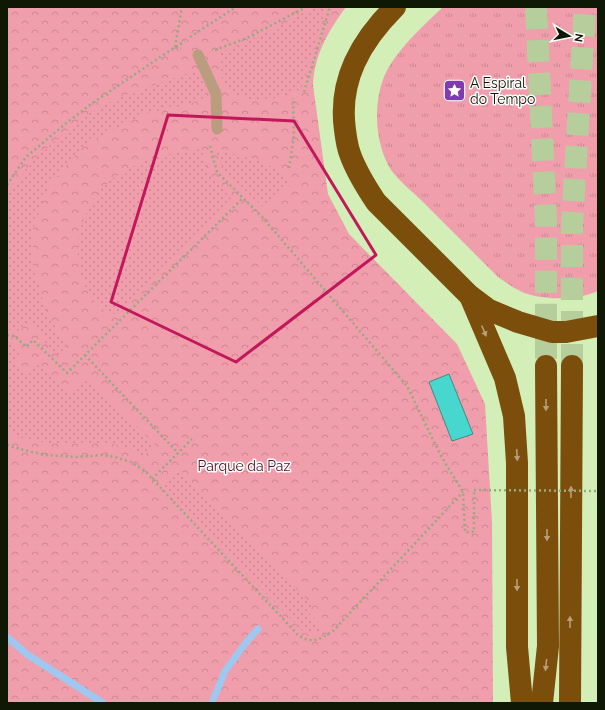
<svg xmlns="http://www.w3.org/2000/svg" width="605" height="710" viewBox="0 0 605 710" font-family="Raleway,sans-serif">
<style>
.grass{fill:url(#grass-tufts)}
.park{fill:url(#park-crowns)}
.garden{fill:url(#garden-dots)}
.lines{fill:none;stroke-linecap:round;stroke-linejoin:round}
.stream{stroke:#9fc8f1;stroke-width:7}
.building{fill:#48d7ce;stroke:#3d8c86}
.highway-tunnel{stroke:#b6ce9c;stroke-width:22;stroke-dasharray:22 11;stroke-linecap:butt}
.path{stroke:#95aa7e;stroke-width:2.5;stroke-dasharray:2 3;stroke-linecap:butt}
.lane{stroke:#b99d7e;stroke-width:11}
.highway{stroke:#7c4e0c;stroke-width:22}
.path-bridge{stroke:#95aa7e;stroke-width:2.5;stroke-dasharray:2 3;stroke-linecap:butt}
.oneway{fill:#b79e79}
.marked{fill:none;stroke:#c2185b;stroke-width:3;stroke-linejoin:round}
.labels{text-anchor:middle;stroke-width:3;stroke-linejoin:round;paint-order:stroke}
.poi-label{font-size:14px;fill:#0f1804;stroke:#fff;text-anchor:start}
.park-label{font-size:14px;fill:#4c1021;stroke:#fff}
</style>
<defs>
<pattern id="grass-tufts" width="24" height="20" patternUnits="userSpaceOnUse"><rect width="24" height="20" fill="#f09eac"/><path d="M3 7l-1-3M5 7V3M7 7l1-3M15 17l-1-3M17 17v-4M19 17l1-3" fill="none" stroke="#cd8792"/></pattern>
<pattern id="park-crowns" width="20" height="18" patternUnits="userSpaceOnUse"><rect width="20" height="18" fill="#f09eac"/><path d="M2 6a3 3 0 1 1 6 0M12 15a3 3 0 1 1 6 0" fill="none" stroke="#cd8792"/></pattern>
<pattern id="garden-dots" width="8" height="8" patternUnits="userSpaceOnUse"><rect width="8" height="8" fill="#f09eac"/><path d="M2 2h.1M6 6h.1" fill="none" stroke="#cd8792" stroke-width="1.8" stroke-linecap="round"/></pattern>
</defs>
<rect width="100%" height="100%" fill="#d3eeb7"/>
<path class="grass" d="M443 7H598V291C578 300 552 300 531 295 519 292 508 284 498 277 473 252 448 227 423 202 413 192 399 181 391 170 373 141 372 94 390 65 404 43 424 25 443 7Z"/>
<path class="park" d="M7 7H346C329 30 314 55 313 85L328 194 349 234 457 344 485 404 492 522 493 703H7Z"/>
<g class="garden">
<path d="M314 7H327L301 89C295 92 288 96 281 97 255 104 228 101 220 72 218 66 220 59 220 53L278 27Z"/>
<path d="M192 72C203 76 209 86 205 98L187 105 146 113 84 145 48 187 33 229V265L45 308 66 347 58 355 44 342 47 338 31 320 18 331 7 329V197L24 172 34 160 64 133 92 112 110 102 122 96Z"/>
<path d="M202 149 208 173 233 201 118 315C111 313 104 311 99 306 81 291 75 257 79 235 82 220 93 197 104 186 131 161 167 153 202 149Z"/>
<path d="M216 152C247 154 268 161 292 181L265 209 224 170Z"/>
<polygon points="7,344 13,345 23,355 16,363 24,373 37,362 71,392 87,377 155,445 143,457 124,446 107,443 49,444 14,434 7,431"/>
<polygon points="179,469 312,605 307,611 324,629 316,633 306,634 161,487"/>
</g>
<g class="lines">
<g class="stream">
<polyline points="7,637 28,655 103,703"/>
<polyline points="212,703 225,671 248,640 258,629"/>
</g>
</g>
<polygon class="building" points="449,374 473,434 452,441 429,382"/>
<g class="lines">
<g class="highway-tunnel">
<polyline points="536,7 546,222 546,366"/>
<polyline points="572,366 572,224 585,7"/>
</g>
<g class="path">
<polyline points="190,37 236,7"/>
<polyline points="175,47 182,7"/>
<polyline points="176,47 185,41"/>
<polyline points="215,50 247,38 306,7"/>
<polyline points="304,92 330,7"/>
<polyline points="210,146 217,172 263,218 407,386 441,456 463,492 465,532 474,532 474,490"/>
<polyline points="289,168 294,136 293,98"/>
<polyline points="7,185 26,157 65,124 94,102 175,47 181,49"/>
<polyline points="7,335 15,336 26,347 33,340 67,373 243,198"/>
<polyline points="85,355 178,453"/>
<path d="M7 445 20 449 45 455 77 457 102 455 115 457 131 462 145 471 299 636C313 644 319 639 332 632L463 492"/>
<polyline points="152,479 192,439"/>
</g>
<polyline class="lane" points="198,55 216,94 217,129"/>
<g class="highway">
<path d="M395 7C361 41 338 80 345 130 346 138 347 146 350 154 356 171 366 187 376 202L469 295 489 310 518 322 552 332H566L598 326"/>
<polyline points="470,296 505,378 514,416 517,463 517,647 522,703"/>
<polyline points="542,703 548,646 546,366"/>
<polyline points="570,703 572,366"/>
</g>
<polyline class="path-bridge" points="474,490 598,491"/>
</g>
<defs><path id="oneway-solid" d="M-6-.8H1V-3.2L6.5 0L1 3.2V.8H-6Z"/></defs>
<g class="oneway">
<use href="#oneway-solid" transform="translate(484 331) rotate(67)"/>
<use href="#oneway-solid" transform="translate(546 405) rotate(90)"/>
<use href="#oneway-solid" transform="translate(517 455) rotate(87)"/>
<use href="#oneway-solid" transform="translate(571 492) rotate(-90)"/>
<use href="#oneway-solid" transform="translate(547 535) rotate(90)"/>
<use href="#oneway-solid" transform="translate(517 585) rotate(90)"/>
<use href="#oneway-solid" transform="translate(570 622) rotate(-90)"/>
<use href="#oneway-solid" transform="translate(546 665) rotate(96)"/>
</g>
<path class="marked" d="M168 115 294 121 376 255 236 362 111 302Z"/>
<defs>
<symbol id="sight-square" viewBox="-11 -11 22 22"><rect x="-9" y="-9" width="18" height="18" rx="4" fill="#803baf" stroke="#fff"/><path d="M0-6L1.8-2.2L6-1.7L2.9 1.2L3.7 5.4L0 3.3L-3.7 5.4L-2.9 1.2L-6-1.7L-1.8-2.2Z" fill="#fff"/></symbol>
</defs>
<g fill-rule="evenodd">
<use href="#sight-square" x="442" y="78" width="25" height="25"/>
</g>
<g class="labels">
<g class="poi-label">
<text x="470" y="88">A Espiral<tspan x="470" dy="16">do Tempo</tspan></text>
</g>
<g class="park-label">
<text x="244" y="471">Parque da Paz</text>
</g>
</g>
<rect width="605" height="710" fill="none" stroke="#0f1804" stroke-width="16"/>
<g transform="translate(569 36) rotate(100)" stroke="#ffffff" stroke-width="3" paint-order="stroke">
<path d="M0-3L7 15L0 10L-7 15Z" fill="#0f1804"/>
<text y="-6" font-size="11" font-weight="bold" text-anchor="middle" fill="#0f1804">N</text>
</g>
</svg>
